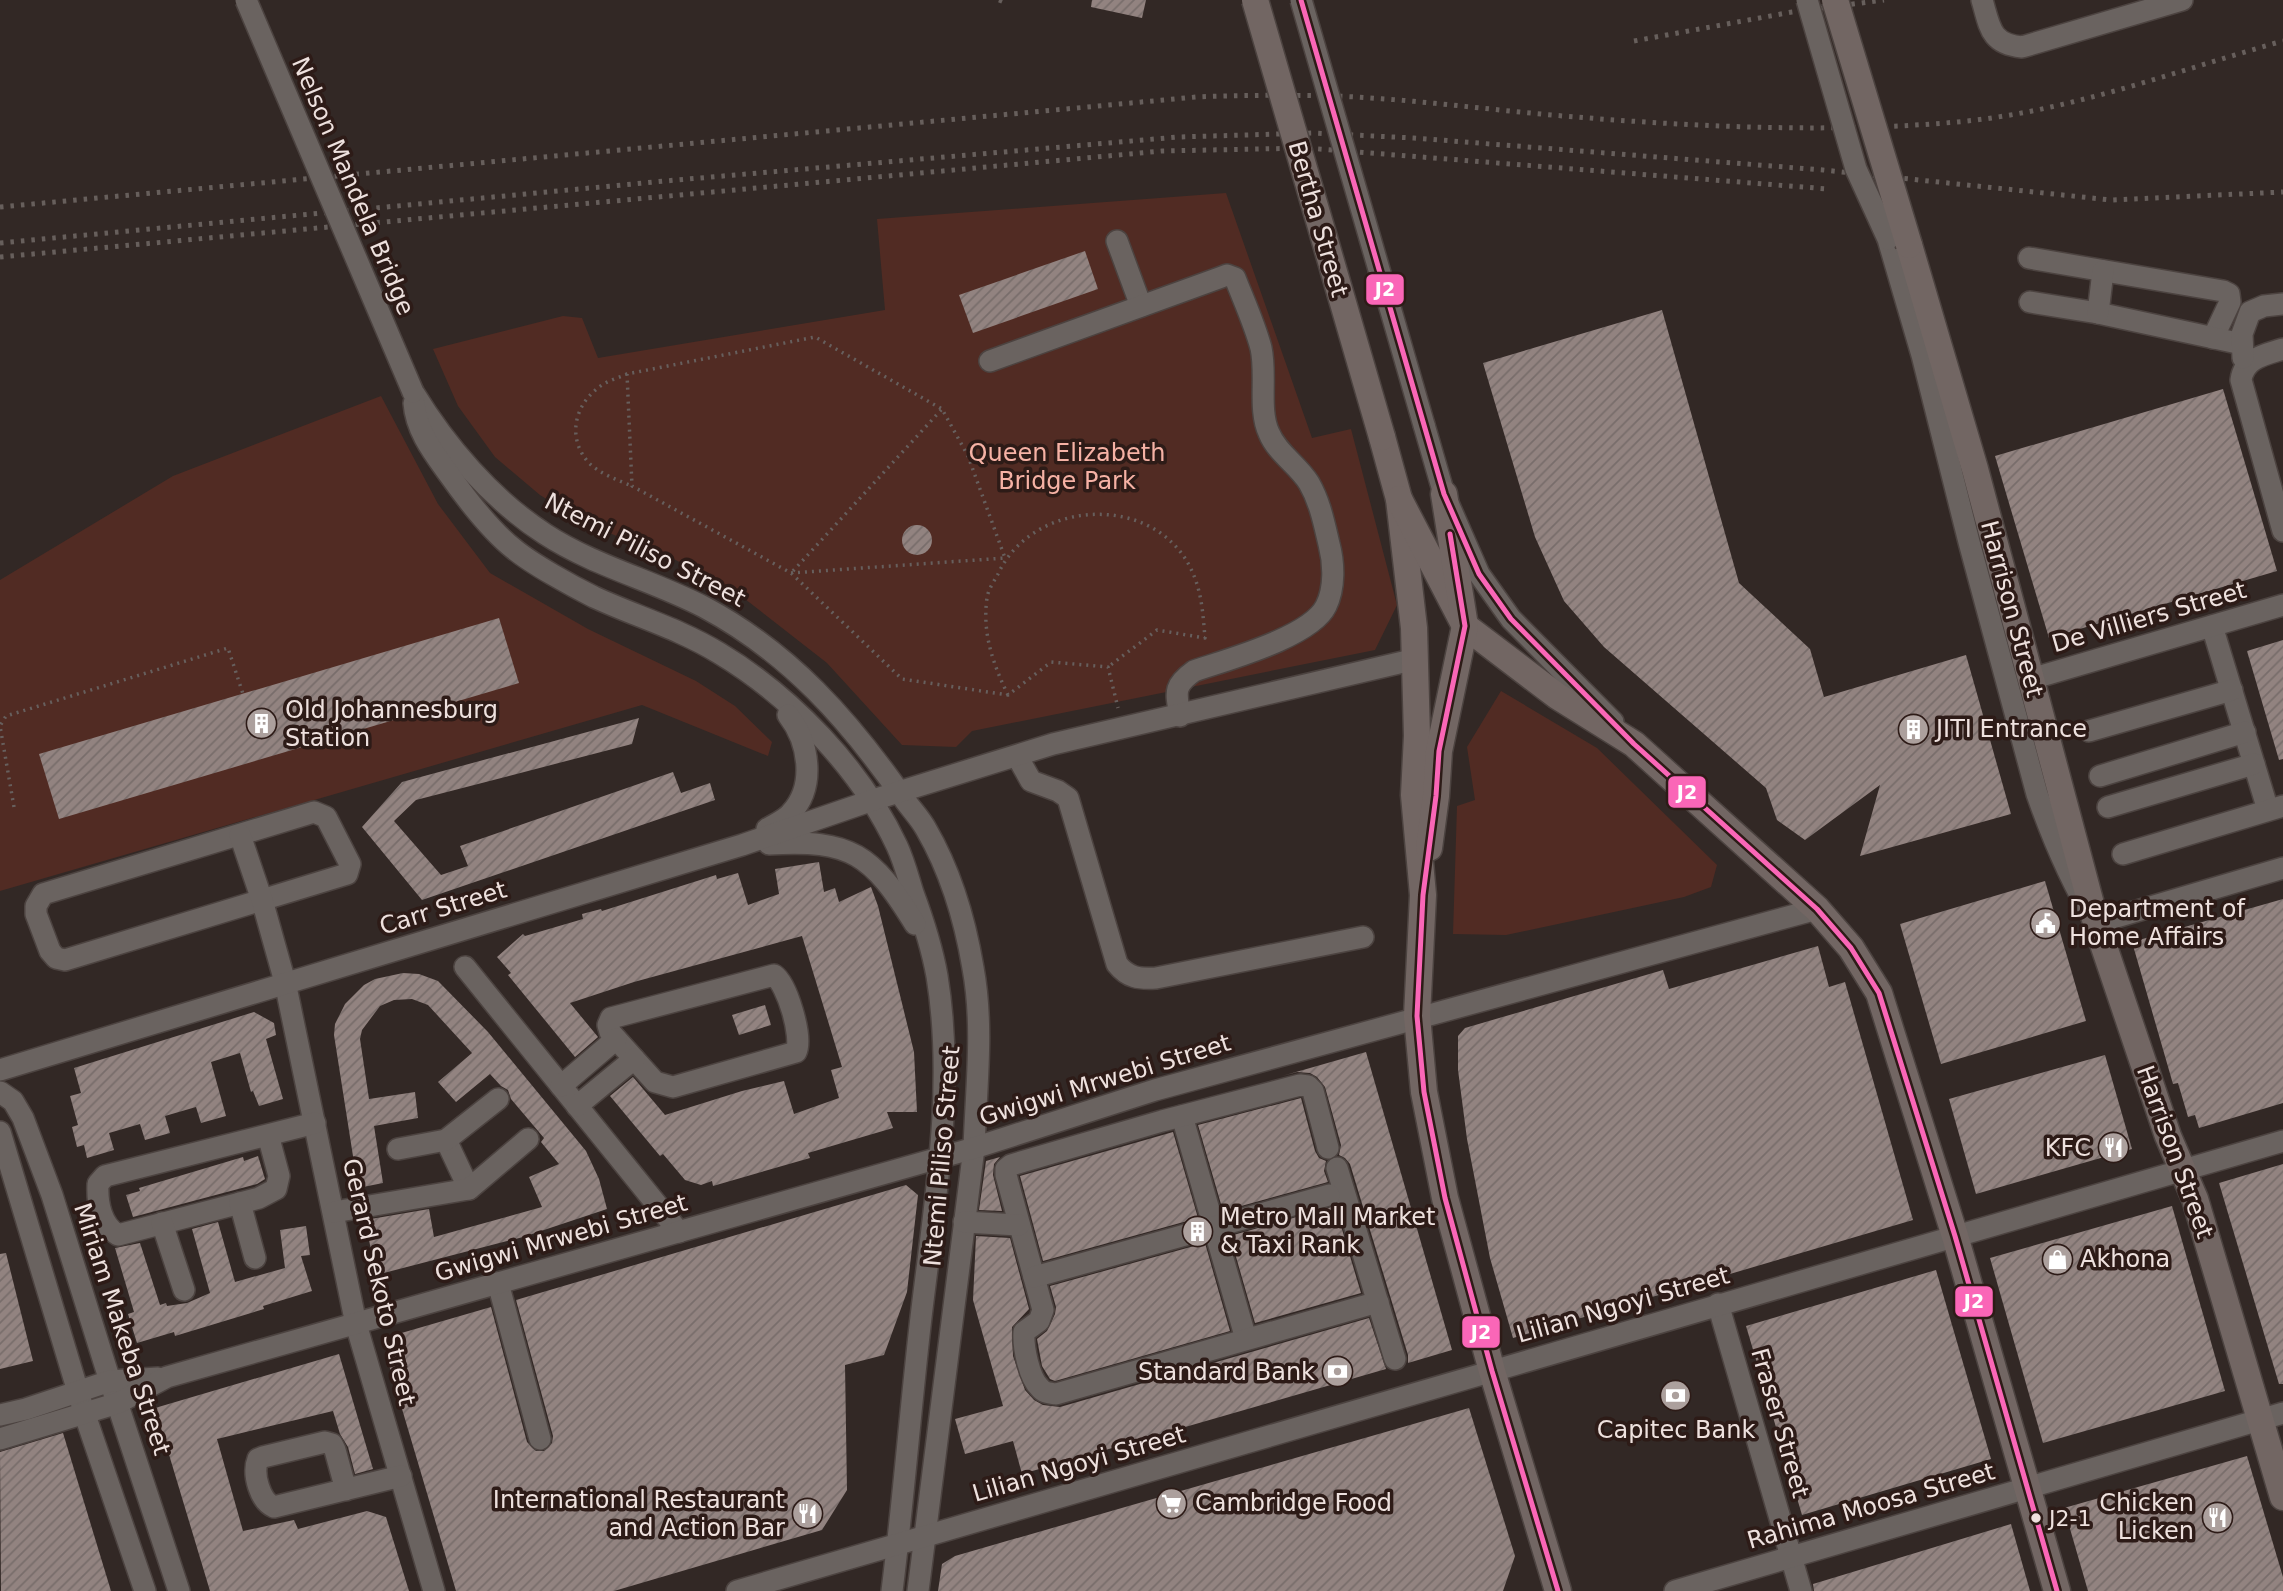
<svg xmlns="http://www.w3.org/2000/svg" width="2283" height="1591" viewBox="0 0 2283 1591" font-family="'DejaVu Sans',sans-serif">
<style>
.park{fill:#512b23}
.building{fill:url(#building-hatch)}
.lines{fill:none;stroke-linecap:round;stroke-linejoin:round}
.minor-casing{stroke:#4c4340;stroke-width:24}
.major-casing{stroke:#4c4340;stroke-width:29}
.path{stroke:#675f5d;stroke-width:3.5;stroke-dasharray:2 5;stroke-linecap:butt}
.minor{stroke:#6a6360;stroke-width:21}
.major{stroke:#726663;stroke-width:26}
.rail{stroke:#675f5c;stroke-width:5;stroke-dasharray:3.5 7;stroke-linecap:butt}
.minor-bridge-casing{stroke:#4c4340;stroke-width:24;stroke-linecap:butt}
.major-bridge-casing{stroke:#4c4340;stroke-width:29;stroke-linecap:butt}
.minor-bridge{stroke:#6a6360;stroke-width:21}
.major-bridge{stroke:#726663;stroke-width:26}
.bus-1-casing{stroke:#2d1b17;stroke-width:10}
.bus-1{stroke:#fa66b7;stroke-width:5}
.bus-dot{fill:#eee1de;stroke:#2d1b17;stroke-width:2.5}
.labels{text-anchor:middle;stroke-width:7;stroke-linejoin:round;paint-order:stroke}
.bus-label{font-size:22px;fill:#eee1de;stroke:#2d1b17;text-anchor:start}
.street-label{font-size:24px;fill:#eee1de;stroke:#2d1b17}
.park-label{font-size:24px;fill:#f6b2a5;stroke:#2d1b17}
.poi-label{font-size:24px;fill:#eee1de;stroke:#2d1b17;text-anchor:start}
.line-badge{stroke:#2d1b17;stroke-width:2.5}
.badge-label{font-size:19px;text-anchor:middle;font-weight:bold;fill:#fff}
</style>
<defs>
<pattern id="building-hatch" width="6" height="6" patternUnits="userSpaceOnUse" patternTransform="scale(1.75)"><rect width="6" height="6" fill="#928380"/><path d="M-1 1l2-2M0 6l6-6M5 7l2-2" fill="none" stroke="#786d6b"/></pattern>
</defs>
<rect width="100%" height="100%" fill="#322825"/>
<g class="park">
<polygon points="1226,193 1312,438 1351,429 1397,605 1375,650 972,731 956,747 902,745 827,663 736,592 670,557 589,525 540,495 495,457 458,406 433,349 563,316 582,318 598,358 885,310 877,219"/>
<polygon points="381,396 438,504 490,573 588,629 696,681 735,706 772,742 768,756 642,705 0,891 0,580 173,476"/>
<polygon points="1501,691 1597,748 1717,865 1711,887 1684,897 1506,935 1453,934 1457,806 1475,800 1467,747"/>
</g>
<g class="building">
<polygon points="1092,0 1146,0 1142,18 1091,7"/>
<polygon points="1085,251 1098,289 973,333 959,295"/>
<polygon points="1662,310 1739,583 1810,649 1824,697 1966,655 2011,814 1860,856 1880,785 1805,840 1777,820 1766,788 1604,647 1564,601 1535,537 1483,363"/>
<polygon points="2223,389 2277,571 2049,638 1995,456"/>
<circle cx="917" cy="540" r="15"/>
<polygon points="499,618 519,683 59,819 39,754"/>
<polygon points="2283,640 2283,759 2279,760 2247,651"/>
<polygon points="639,718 632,744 416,800 394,821 441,875 468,866 460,846 673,772 681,793 710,783 715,800 422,900 362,827 402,782"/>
<polygon points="819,862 824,892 835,888 839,902 871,887 878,906 914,1052 917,1112 887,1112 893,1128 808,1153 810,1158 713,1186 712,1181 701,1185 685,1180 663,1154 660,1156 610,1096 633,1077 665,1115 742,1091 784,1081 794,1114 839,1098 831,1070 842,1067 802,936 634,982 570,1003 598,1037 575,1057 508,975 511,973 497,957 523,934 525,936 583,919 582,914 601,909 602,911 716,875 717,879 738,873 748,905 779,894 775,869"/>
<polygon points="2045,881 2086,1021 1941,1064 1900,924"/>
<polygon points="2283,899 2283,1103 2199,1128 2195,1115 2188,1117 2178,1083 2173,1084 2132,942"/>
<polygon points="1818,946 1829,987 1845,982 1913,1220 1513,1338 1490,1258 1467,1139 1458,1070 1458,1036 1465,1028 1663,970 1669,989"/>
<polygon points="403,973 419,974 438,981 488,1032 586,1151 599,1179 607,1209 523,1237 376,1275 365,1220 429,1209 434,1237 542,1207 529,1177 559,1164 541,1142 544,1138 511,1099 508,1090 501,1086 490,1074 456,1102 438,1082 472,1053 428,1005 412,999 394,1000 380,1006 362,1030 360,1039 369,1099 415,1092 418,1118 374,1126 383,1183 358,1188 334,1035 335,1024 345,1004 364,985 375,979"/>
<polygon points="765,1005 771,1025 739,1035 732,1015"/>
<polygon points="254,1012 274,1023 276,1035 266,1039 283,1099 259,1106 253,1091 251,1092 240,1053 211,1062 226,1116 201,1123 196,1107 165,1116 170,1133 145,1140 140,1124 109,1133 114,1150 87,1158 84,1145 77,1147 72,1127 78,1125 70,1096 81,1093 74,1068"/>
<polygon points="1366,1052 1452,1350 1408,1363 1408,1355 1350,1164 1345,1158 1339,1155 1341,1145 1325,1087 1317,1077 1310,1073 1297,1072 1282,1076"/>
<polygon points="2105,1055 2132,1149 1976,1194 1949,1099"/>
<polygon points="1301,1098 1315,1151 1319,1158 1326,1161 1324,1171 1328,1182 1223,1211 1198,1125"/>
<polygon points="1173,1132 1198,1218 1043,1261 1020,1176"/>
<polygon points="258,1156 265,1179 257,1184 133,1217 126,1195 140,1191 139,1188 243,1157 244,1161"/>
<polygon points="1000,1157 994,1164 993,1175 1002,1211 979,1210 986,1161"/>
<polygon points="2283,1164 2283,1384 2279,1384 2219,1183"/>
<polygon points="906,1185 918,1195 907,1292 884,1355 845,1365 847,1490 822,1530 614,1591 456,1591 386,1355 398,1334 491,1307 527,1442 536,1451 544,1451 552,1443 553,1436 516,1300"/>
<polygon points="1335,1206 1361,1293 1255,1323 1230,1236"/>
<polygon points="2172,1206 2225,1391 2043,1443 1990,1258"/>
<polygon points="218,1222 235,1282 285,1268 280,1230 306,1226 310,1255 301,1256 312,1291 263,1306 264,1309 175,1336 174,1332 137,1343 128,1314 134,1312 115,1248 140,1243 160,1305 166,1303 167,1306 187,1303 210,1293 192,1229"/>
<polygon points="976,1236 1010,1238 1029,1309 1012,1327 1013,1356 1025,1390 1034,1400 1043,1405 1060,1407 1369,1318 1386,1369 1022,1474 1013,1441 965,1454 955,1419 1003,1406 973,1300"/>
<polygon points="1205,1243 1230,1331 1055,1381 1050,1379 1042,1366 1037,1339 1047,1331 1055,1314 1056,1307 1050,1286"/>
<polygon points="6,1253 33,1361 0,1369 0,1254"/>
<polygon points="1936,1270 1991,1459 1802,1515 1746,1326"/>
<polygon points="339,1354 373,1469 355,1474 348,1447 340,1434 333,1411 217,1439 243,1531 294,1520 298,1529 367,1511 386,1517 409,1591 210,1591 155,1408"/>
<polygon points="1469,1408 1515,1556 1503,1591 938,1591 942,1564 955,1556"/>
<polygon points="63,1433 111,1591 1,1591 0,1452"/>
<polygon points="2247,1456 2283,1577 2283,1591 2088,1591 2064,1508"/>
<polygon points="2011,1524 2030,1591 1814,1591 1813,1584"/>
</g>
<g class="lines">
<defs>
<g id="minor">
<path d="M1982 0C1990 27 1990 44 2022 47L2182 0"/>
<path d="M1888 239 1922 355 1969 542 2037 794C2053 840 2071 882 2096 923L2283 868"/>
<polyline points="1117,241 1141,306"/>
<polyline points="2029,258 2223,291 2229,294 2230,302 2213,338"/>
<polyline points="2030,302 2098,313 2242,344"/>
<polyline points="2098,313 2103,271"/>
<path d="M2283 349C2264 355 2244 358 2241 380L2283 531"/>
<polyline points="2243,358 2242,334 2250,312 2264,306 2283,304"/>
<path d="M990 361 1219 278 1227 275 1235 278C1244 301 1255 325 1261 348 1267 375 1258 410 1269 433 1277 453 1298 465 1309 483 1320 502 1324 523 1329 544 1334 563 1335 588 1326 606 1311 637 1226 660 1194 671 1173 686 1176 692 1180 716"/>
<path d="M413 392C446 446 491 499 545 534 594 566 652 580 704 607 790 653 849 720 904 799 911 809 920 818 926 829 951 872 965 920 973 968 984 1027 976 1089 974 1148L918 1591"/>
<path d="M414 403C416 430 433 452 448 473 465 497 491 531 514 549 532 564 572 586 594 597 635 616 680 629 719 653 791 696 861 769 897 846 904 861 908 877 913 893 923 920 932 948 937 976 956 1092 933 1211 920 1326 910 1415 903 1503 892 1591"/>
<polyline points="1424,425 1444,494 1479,574 1511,619 1613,722"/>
<polyline points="2212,626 2268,810"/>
<polyline points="2031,679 2283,605"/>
<polyline points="2089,731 2232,690"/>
<path d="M1017 756 1031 781 1058 791 1068 798 1117 964C1128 978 1139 979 1156 978L1363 937"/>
<polyline points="2100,776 2245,732"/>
<polyline points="2108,807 2254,764"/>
<polygon points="314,812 326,817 350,864 347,874 65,960 56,958 50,951 36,914 36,906 43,894"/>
<path d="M767 829C775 824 785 820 791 813 816 786 809 742 788 715"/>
<polyline points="240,835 262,900 285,982 356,1324 434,1591"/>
<path d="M769 844C851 839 872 854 915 924"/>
<polyline points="2123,854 2283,806"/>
<polyline points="465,967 679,1232"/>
<path d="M774 975C787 984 803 1037 796 1052L673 1087 655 1082 610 1032 608 1025 611 1018Z"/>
<polyline points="0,1070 742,845 873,800 1053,744 1416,659"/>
<polyline points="561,1086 616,1039"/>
<polyline points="0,1092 13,1101 23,1118 52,1195 110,1381 179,1591"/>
<polyline points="577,1106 634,1059"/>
<polyline points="1182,1116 1246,1339"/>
<polyline points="0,1132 85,1415 145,1591"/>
<path d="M268 1135 279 1176 276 1189 259 1198 118 1235C101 1225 97 1203 98 1184L105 1176 315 1123"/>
<polyline points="446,1140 469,1189"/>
<path d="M1328 1148 1313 1091 1308 1086 1300 1085 1162 1121 1011 1165 1006 1169V1175L1043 1310 1039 1321 1024 1332C1023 1347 1029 1378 1040 1388 1044 1393 1050 1393 1056 1394L1378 1302"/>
<polyline points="398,1149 446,1140 498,1099"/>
<polyline points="1337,1168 1395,1359"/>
<polyline points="240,1203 255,1258"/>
<polyline points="334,1212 469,1189 528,1139"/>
<polyline points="964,1222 1019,1225"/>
<polyline points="162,1223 184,1290"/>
<polyline points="1034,1277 1329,1195"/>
<polyline points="498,1283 540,1439"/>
<polyline points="1718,1304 1801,1591"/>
<polyline points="0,1415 26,1409 110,1381 158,1378"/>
<polyline points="0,1439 118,1403 167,1377 974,1148 1155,1090 1817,909"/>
<path d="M346 1490 335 1450 332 1444 325 1442 263 1457 258 1459C252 1474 260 1501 274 1507L401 1476"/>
<polyline points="737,1591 2283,1141"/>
<polyline points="1675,1591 2283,1413"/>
</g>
<g id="major">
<polyline points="1909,245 1975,469 2096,923 2168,1136 2195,1199 2283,1497"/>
<polyline points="1382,437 1399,499 1414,628 1417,736 1414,795 1423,895 1417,1016 1424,1092 1445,1198 1492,1371 1558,1591"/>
<polyline points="1399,499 1465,626 1557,696 1634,744 1817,909 1851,948 1879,993 1955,1236 2057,1591"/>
<polyline points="1429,848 1436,796 1439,751 1465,626 1444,494"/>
</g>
</defs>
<use href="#minor" class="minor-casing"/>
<use href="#major" class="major-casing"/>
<g class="path">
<path d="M627 374C618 378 606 381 598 388 574 406 567 439 589 463 600 474 618 480 632 486"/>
<polyline points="793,571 942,409"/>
<polyline points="791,573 1005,558 968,456 942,409 815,337 627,374 632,486 791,573 902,679 1008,695 1051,662 1108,667 1118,708"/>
<path d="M1008 695C993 664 982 633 987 598 988 590 994 581 998 574 1033 498 1156 492 1192 571 1202 593 1203 615 1205 638L1157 630 1108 667"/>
<polyline points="14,807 0,726 6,716 228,648 243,694"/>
</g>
<use href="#minor" class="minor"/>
<use href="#major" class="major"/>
<g class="rail">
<polyline points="999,0 1004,2"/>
<polyline points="1634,41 1792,12 1884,0"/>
<path d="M0 207 1196 97C1242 95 1288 95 1334 96 1415 99 1496 111 1576 117 1700 127 1833 133 1957 122 2069 112 2175 71 2283 41"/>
<polyline points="0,243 665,181 1178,137 1312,133 1414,138 1823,170 2111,200 2283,192"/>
<polyline points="0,257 1162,151 1307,148 1828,189"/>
</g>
<defs>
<g id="minor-bridge">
<polyline points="246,0 413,392"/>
<polyline points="1301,0 1424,425"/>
<polyline points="1807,0 1856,169 1888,239"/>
</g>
<g id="major-bridge">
<polyline points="1255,0 1382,437"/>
<polyline points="1835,0 1909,245"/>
</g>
</defs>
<use href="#minor-bridge" class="minor-bridge-casing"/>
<use href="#major-bridge" class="major-bridge-casing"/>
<use href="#minor-bridge" class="minor-bridge"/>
<use href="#major-bridge" class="major-bridge"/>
<defs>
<g id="bus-1">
<polyline points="1301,0 1444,494 1479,574 1511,619 1634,744 1817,909 1851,948 1879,993 1955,1236 2057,1591"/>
<polyline points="1450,534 1465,626 1439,751 1436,796 1423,895 1417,1016 1424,1092 1445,1198 1492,1371 1558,1591"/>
</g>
</defs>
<use href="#bus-1" class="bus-1-casing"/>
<use href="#bus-1" class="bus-1"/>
</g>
<defs>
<symbol id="building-disc" viewBox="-11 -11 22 22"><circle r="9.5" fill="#aca09d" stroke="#2d1b17"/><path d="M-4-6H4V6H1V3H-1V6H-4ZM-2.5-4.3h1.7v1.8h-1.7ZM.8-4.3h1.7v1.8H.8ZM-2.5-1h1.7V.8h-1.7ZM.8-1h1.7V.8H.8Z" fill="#fff"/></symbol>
<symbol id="civic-disc" viewBox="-11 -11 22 22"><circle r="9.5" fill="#aca09d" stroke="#2d1b17"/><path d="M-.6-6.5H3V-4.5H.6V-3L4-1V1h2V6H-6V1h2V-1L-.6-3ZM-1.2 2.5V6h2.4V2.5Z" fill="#fff"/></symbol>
<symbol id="restaurant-disc" viewBox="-11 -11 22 22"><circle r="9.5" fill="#aca09d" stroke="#2d1b17"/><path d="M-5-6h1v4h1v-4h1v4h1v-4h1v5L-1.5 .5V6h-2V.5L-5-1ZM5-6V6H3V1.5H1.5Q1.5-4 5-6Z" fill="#fff"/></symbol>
<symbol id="shop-disc" viewBox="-11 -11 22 22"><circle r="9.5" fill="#aca09d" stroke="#2d1b17"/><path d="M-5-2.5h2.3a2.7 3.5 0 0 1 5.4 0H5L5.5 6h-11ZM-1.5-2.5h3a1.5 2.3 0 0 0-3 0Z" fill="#fff"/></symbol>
<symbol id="bank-disc" viewBox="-11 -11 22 22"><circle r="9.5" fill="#aca09d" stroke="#2d1b17"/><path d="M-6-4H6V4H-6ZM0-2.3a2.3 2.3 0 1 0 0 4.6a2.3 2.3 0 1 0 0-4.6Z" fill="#fff"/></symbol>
<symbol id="supermarket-disc" viewBox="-11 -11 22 22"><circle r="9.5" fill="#aca09d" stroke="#2d1b17"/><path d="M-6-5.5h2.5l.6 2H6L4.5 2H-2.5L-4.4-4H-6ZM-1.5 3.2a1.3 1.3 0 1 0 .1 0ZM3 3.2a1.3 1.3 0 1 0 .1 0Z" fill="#fff"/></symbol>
</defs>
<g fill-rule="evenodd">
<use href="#building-disc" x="244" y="706" width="35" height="35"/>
<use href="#building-disc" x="1896" y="712" width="35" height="35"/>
<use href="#civic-disc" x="2028" y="906" width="35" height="35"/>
<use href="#restaurant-disc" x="2096" y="1130" width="35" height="35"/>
<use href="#building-disc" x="1180" y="1214" width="35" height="35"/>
<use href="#shop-disc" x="2040" y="1242" width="35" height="35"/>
<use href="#bank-disc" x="1320" y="1354" width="35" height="35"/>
<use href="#bank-disc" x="1658" y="1378" width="35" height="35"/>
<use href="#supermarket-disc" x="1154" y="1486" width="35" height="35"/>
<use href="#restaurant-disc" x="790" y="1496" width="35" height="35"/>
<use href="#restaurant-disc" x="2200" y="1500" width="35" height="35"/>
</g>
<circle class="bus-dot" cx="2036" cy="1518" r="6"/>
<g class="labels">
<g class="bus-label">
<text x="2049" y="1526">J2-1</text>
</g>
<g class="street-label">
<text transform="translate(353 186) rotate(67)" y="8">Nelson Mandela Bridge</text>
<text transform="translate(1318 219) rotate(74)" y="8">Bertha Street</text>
<text transform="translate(645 550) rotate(27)" y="8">Ntemi Piliso Street</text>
<text transform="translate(2012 609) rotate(75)" y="8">Harrison Street</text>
<text transform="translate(2149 617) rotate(-16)" y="8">De Villiers Street</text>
<text transform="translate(443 908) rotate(-17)" y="8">Carr Street</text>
<text transform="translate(1105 1080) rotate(-17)" y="8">Gwigwi Mrwebi Street</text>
<text transform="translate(2175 1152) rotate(70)" y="8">Harrison Street</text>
<text transform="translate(942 1156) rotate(-85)" y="8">Ntemi Piliso Street</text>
<text transform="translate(561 1238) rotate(-16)" y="8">Gwigwi Mrwebi Street</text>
<text transform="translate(379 1282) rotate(77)" y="8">Gerard Sekoto Street</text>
<text transform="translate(1623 1305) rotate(-16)" y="8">Lilian Ngoyi Street</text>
<text transform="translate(122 1329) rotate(72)" y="8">Miriam Makeba Street</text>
<text transform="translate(1780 1423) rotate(74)" y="8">Fraser Street</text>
<text transform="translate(1079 1464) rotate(-16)" y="8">Lilian Ngoyi Street</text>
<text transform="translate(1871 1506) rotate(-16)" y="8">Rahima Moosa Street</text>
</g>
<g class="park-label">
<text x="1067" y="461">Queen Elizabeth<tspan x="1067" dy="28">Bridge Park</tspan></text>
</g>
<g class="poi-label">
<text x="285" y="718">Old Johannesburg<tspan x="285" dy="28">Station</tspan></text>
<text x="1936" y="737">JITI Entrance</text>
<text x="2069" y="917">Department of<tspan x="2069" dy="28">Home Affairs</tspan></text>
<text x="2091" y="1156" text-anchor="end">KFC</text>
<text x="1220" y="1225">Metro Mall Market<tspan x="1220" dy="28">&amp; Taxi Rank</tspan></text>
<text x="2080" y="1267">Akhona</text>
<text x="1315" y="1380" text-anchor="end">Standard Bank</text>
<text x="1676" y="1438" text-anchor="middle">Capitec Bank</text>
<text x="785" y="1508" text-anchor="end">International Restaurant<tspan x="785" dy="28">and Action Bar</tspan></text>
<text x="1195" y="1511">Cambridge Food</text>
<text x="2194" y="1511" text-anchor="end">Chicken<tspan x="2194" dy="28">Licken</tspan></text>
</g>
</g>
<g class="line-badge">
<rect x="1365" y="273" width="40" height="33" rx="7" fill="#fa66b7"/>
<rect x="1667" y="775" width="40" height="34" rx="7" fill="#fa66b7"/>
<rect x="1954" y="1285" width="40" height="33" rx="7" fill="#fa66b7"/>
<rect x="1461" y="1315" width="40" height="34" rx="7" fill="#fa66b7"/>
</g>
<g class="badge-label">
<text x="1385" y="296">J2</text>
<text x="1687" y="799">J2</text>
<text x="1974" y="1308">J2</text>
<text x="1481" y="1339">J2</text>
</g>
</svg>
